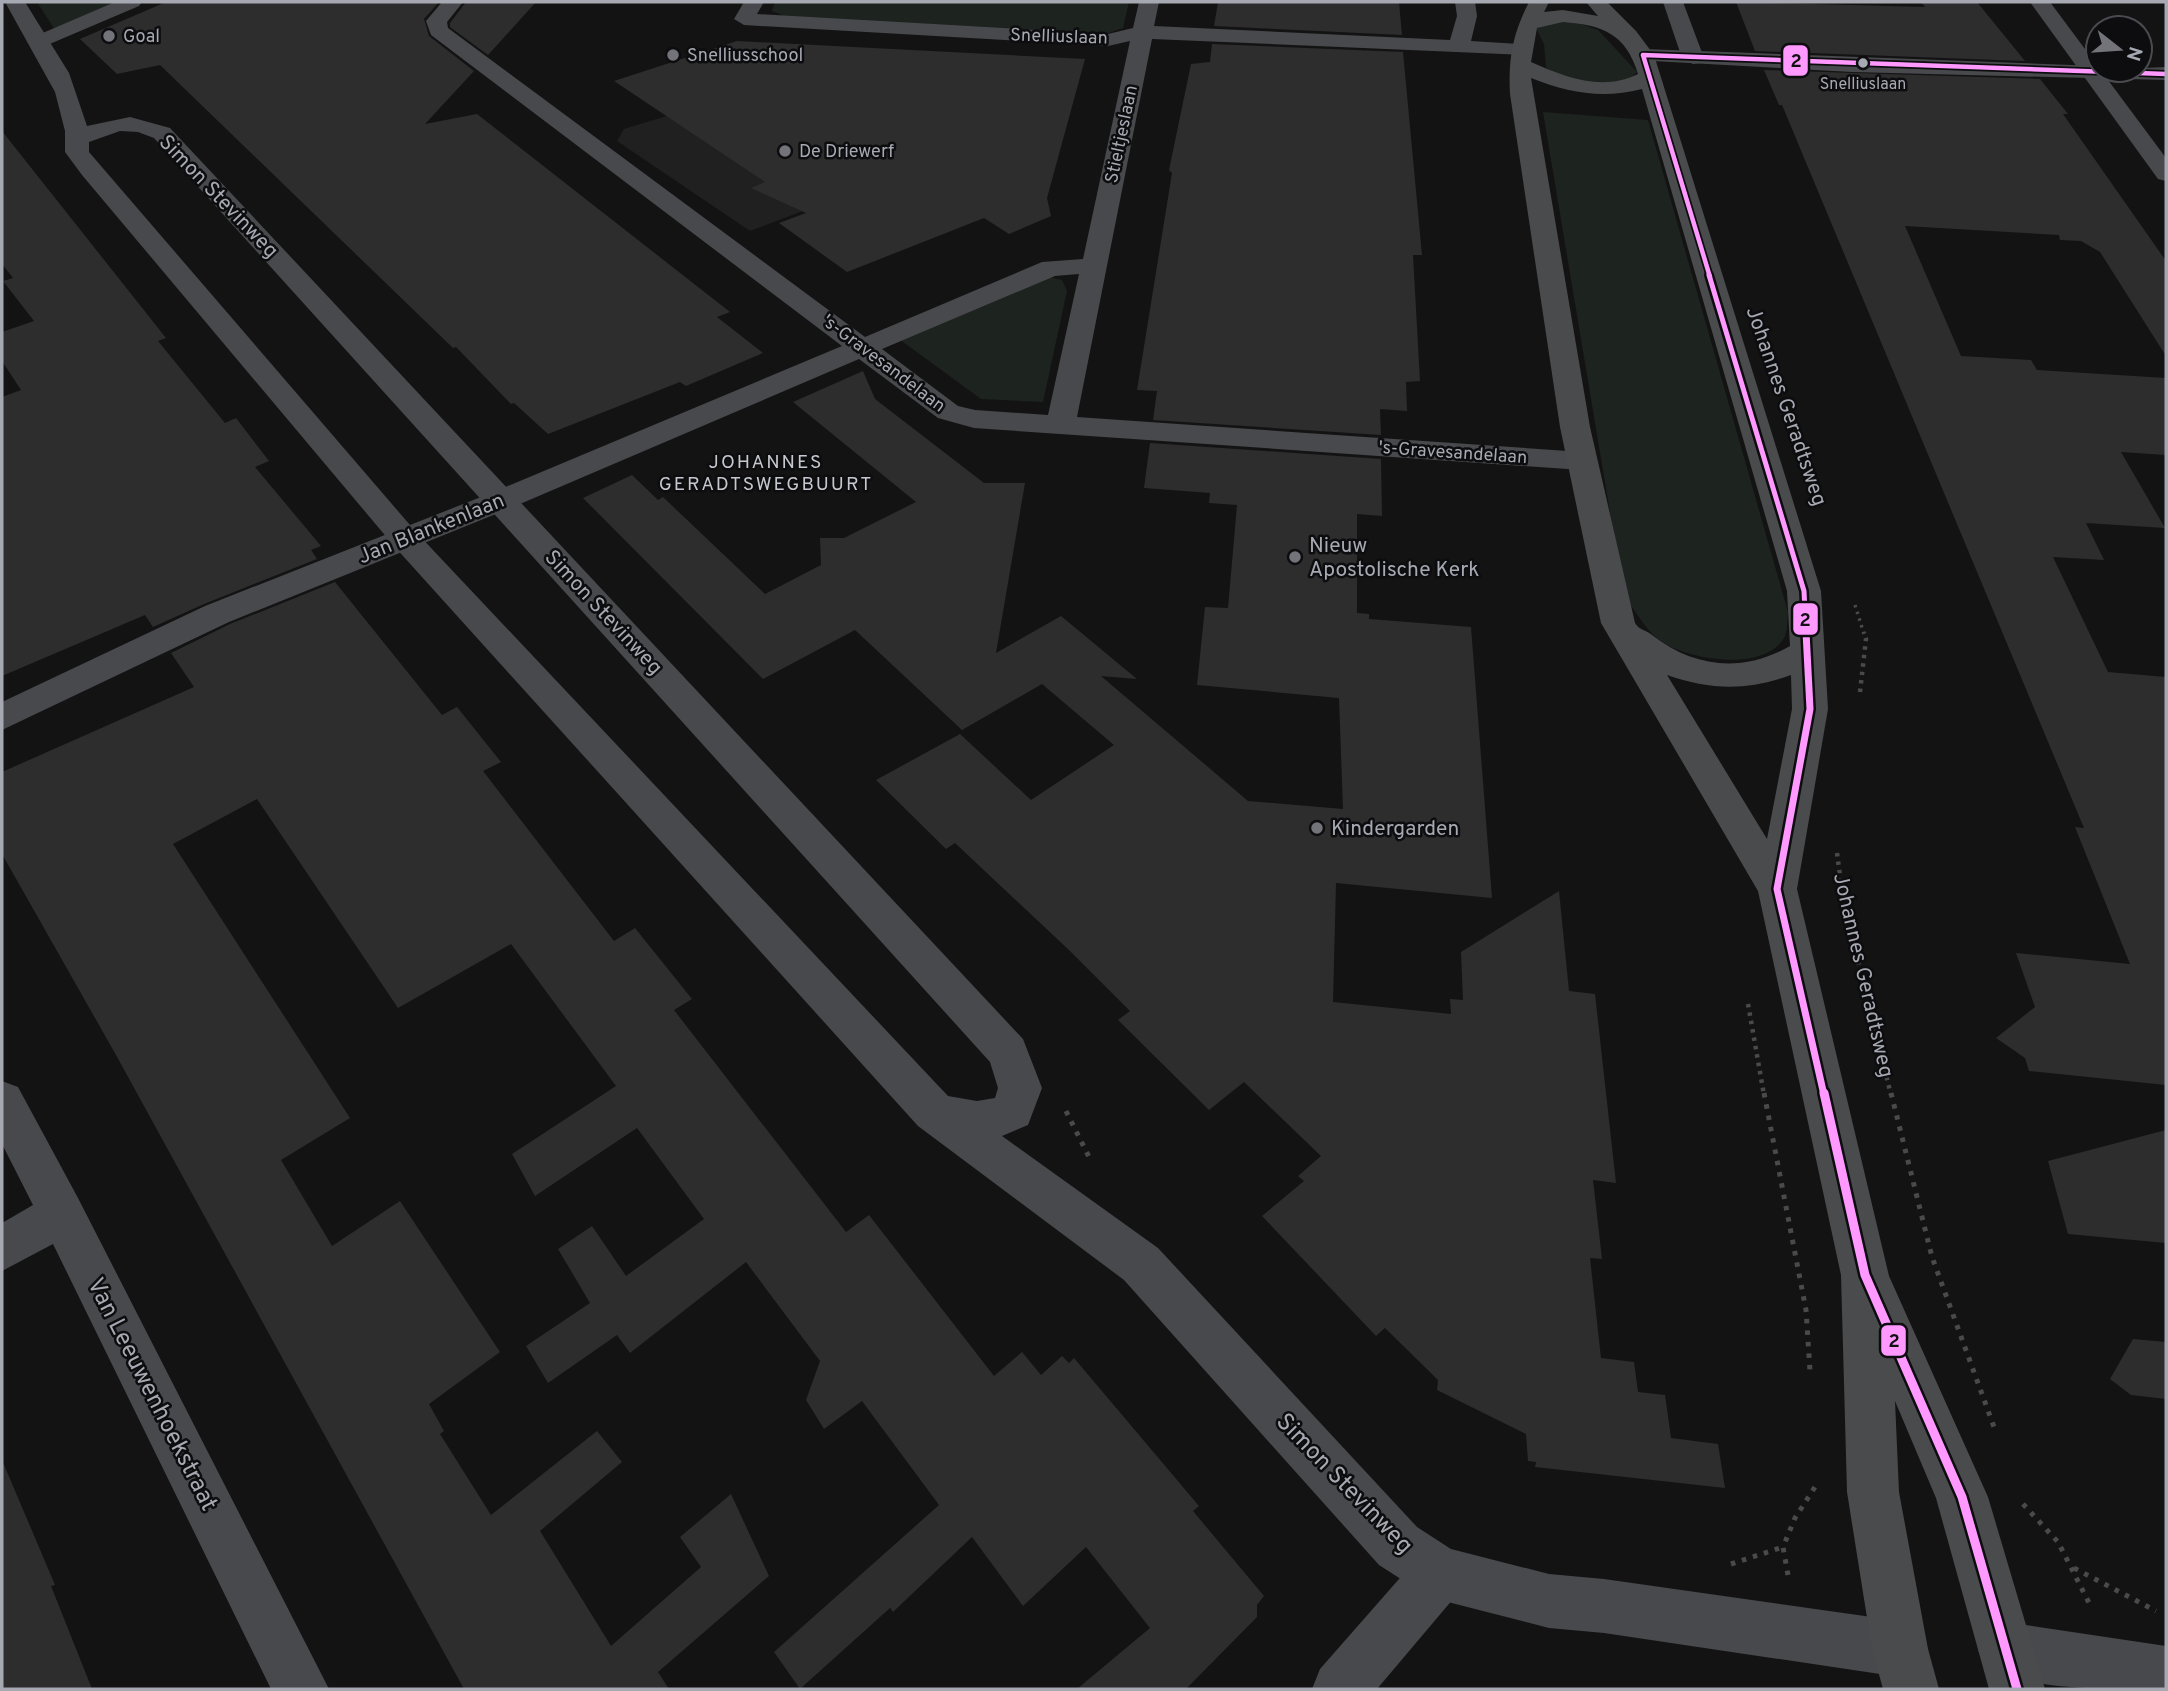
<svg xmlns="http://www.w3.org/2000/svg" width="2168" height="1691" viewBox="0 0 2168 1691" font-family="Overpass,sans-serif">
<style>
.built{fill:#202021}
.green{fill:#1d231e}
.building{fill:#2d2d2e}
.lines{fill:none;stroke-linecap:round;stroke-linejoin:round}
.path-far2{stroke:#494a4c;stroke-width:3.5;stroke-dasharray:2.5 4.5;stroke-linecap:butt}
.path-far1{stroke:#494a4c;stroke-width:4.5;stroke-dasharray:3.5 5;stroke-linecap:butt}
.path{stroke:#494a4c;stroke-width:5;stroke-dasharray:4.5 7;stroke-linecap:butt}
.minor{fill:#48494c;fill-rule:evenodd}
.tertiary{fill:#48494c;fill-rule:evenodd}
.primary{fill:#4a4b4d;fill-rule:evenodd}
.bus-1-far3-casing{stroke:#0d0d0f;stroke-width:8}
.bus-1-far2-casing{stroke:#0d0d0f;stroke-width:10}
.bus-1-far1-casing{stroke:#0d0d0f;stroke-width:12}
.bus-1-casing{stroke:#0d0d0f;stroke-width:14}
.bus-1-far3{stroke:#f9f;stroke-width:4.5}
.bus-1-far2{stroke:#f9f;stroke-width:5}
.bus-1-far1{stroke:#f9f;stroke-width:7}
.bus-1{stroke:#f9f;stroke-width:9}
.poi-dot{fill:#73747a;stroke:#0d0d0f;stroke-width:2.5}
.bus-dot{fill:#a6a9b2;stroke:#0d0d0f;stroke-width:2.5}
.labels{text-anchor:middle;stroke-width:5;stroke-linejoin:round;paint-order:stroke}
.far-bus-label{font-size:16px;fill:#a6a9b2;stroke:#0d0d0f}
.far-poi-label{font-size:18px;fill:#a6a9b2;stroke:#0d0d0f;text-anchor:start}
.far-street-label{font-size:18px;fill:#a6a9b2;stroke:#0d0d0f}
.far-neighbourhood-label{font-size:19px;letter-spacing:2px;fill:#c6c8cf;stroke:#0d0d0f}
.street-label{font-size:21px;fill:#a6a9b2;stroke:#0d0d0f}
.poi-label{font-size:21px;fill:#a6a9b2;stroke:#0d0d0f;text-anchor:start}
.near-street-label{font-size:24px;fill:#a6a9b2;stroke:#0d0d0f}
.line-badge{stroke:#0d0d0f;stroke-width:2.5}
.pale-badge-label{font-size:19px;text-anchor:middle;font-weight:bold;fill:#111}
</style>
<rect width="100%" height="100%" fill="#131313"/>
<polygon class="built" points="696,107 934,161 750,231 617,141 624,129"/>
<g class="green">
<polygon points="37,2 120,2 55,30"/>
<polygon points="775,2 1129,2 1123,28 1108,33 787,17 772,11"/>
<path d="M1558 22H1575L1598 30 1637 72C1616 93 1569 82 1546 68L1544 44 1536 28Z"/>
<path d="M1543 112 1648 120 1788 612C1787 620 1788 632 1784 638 1763 673 1685 660 1658 639 1645 629 1635 610 1624 596Z"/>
<polygon points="1049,277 1062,280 1067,291 1043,402 981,399 899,339"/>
</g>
<g class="building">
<polygon points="166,2 439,2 424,19 429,36 474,71 425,124 477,114 730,312 717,317 763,353 686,386 680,382 548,434 514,403 511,404 456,347 453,348 160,65 117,74 80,39"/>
<polygon points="466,2 536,2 488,55 450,27 450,23"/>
<polygon points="1218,2 1399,2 1402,35 1214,26"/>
<polygon points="1736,2 1925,7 1921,2 1977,2 2025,61 1755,51"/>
<polygon points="737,41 1085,59 1047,198 1051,216 1009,234 984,218 847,272 779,223 806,213 751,188 765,182 614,81"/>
<polygon points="1212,44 1403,52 1422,255 1413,255 1420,381 1406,382 1407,411 1380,409 1381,435 1153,420 1157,391 1137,390 1172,173 1169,170 1191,64 1210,62"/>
<polygon points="1764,70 2040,79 2068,114 2063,114 2166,261 2166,356 2100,252 2081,241 2060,240 2059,235 1905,226 1961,356 2031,360 2037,370 2166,378 2166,455 2121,452 2165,528 2086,523 2104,560 2053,557 2108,672 2166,677 2166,1085 2029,1071 2025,1058 1996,1038 2035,1007 2016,953 2130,964 2075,827 2084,828 1782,105 1779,105"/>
<polygon points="2,131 166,338 158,341 225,423 236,418 269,461 255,467 321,546 311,550 317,559 204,604 153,627 145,615 2,676 2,397 21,390 2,361 2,332 34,321 3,281 13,278 2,264"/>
<polygon points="863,371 875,399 984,483 1025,483 996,653 1061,616 1137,679 1101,676 1248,801 1343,809 1339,698 1197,685 1205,607 1228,608 1237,505 1209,503 1210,493 1144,488 1150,443 1381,459 1382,516 1357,514 1357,613 1369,614 1369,619 1471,627 1492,898 1336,883 1333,1002 1451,1014 1450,999 1463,1000 1461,952 1559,891 1569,991 1595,994 1616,1183 1593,1180 1602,1259 1590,1258 1601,1358 1634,1362 1638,1392 1665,1395 1671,1438 1718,1444 1725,1488 1535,1467 1536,1462 1528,1461 1526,1434 1437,1390 1438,1380 1385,1328 1376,1336 1262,1216 1304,1181 1298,1176 1321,1156 1244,1082 1209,1110 1118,1020 1130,1011 1070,951 955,843 946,849 876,780 960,734 1031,800 1114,745 1042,684 962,730 855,630 763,679 583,498 632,475 658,500 663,497 765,594 821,565 820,538 844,538 916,502 793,402"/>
<polygon points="335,582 442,715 457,707 501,762 483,771 614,941 635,928 692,999 674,1010 846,1232 869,1215 994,1376 1022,1352 1041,1375 1062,1356 1069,1363 1074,1358 1199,1506 1193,1511 1264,1596 1257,1605 1257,1617 1186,1689 1077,1689 1150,1628 1086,1547 1023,1606 972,1537 893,1612 890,1608 800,1689 774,1652 939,1505 862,1401 824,1429 806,1400 820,1361 746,1262 630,1353 617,1335 548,1383 526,1346 590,1303 558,1249 592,1226 626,1276 704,1219 637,1128 535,1196 512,1154 616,1086 511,944 398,1008 257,799 173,844 350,1118 281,1160 332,1246 400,1201 500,1352 429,1404 444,1431 440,1434 491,1515 597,1431 622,1462 540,1531 611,1646 701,1567 680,1537 731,1494 769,1576 658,1672 669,1689 464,1689 116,1055 2,854 2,772 194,687 171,653 230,624"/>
<polygon points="2166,1130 2166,1243 2068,1234 2048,1161"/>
<polygon points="2133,1339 2166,1342 2166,1399 2131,1395 2110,1379"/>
<polygon points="2,1460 55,1585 51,1586 92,1689 2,1689"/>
</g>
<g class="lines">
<polyline class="path-far2" points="1855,605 1864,634"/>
<g class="path-far1">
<polyline points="1860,692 1866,639 1864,632"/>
<polyline points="1837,853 1844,906 1891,1095"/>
<polyline points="1748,1004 1764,1095"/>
</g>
<g class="path">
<polyline points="1764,1093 1806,1310 1810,1371"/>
<polyline points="1891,1093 1932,1257 1994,1427"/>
<polyline points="1066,1111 1090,1159"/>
<polyline points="2023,1504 2058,1542 2089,1603"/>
<polyline points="1731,1564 1783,1547"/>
<polyline points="2074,1568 2156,1611"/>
<polyline points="1788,1575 1783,1547 1795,1518 1815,1487"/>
</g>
<g class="minor">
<polygon points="115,2 142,2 139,6 45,46 38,48 27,42 31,38"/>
<path d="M442 2H463L447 22 448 28 865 337 1042 262 1083 259 1130 41 1108 46 744 25 734 19 744 2H764L757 14 1108 34 1133 28 1139 2H1159L1154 26 1450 40 1457 16 1455 2H1475L1477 16 1471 41 1519 44 1527 45 1530 50 1527 55 1152 39 1077 417 1582 452 1593 454 1597 461 1593 468 1582 470 974 428 938 418 859 359 513 507 229 622 2 730V702L205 606 491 493 842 346 431 35 426 21ZM1079 274 1048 415 975 410 958 406 882 349 1055 276Z"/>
<polygon points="1663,2 1683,2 1704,58 1701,63 1693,64 1682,58"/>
<polygon points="2030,2 2050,2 2166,158 2166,181 2158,179"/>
<polygon points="2,1081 18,1087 78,1198 329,1689 271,1689 53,1244 2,1271 2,1223 33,1205 2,1144"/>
<polygon points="1440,1546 1459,1554 1467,1573 1459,1592 1377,1689 1312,1689 1320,1669 1421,1554"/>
<path d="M2006 1622 2166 1646V1689C2107 1689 2042 1691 1986 1670L1978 1650 1986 1630Z"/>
</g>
<g class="tertiary">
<path d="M5 2H25L69 73 87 126 130 117 170 128 1023 1039 1042 1088 1028 1125 1002 1136 1158 1248 1417 1527 1451 1549 1549 1574 1604 1579 1900 1621 1920 1629 1928 1649 1920 1669 1900 1677 1604 1633 1549 1628 1440 1600 1421 1592 1379 1565 1124 1280 918 1126 394 546 82 175 65 152V131L55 92ZM120 131 138 132 154 138 990 1062 998 1088 995 1098 977 1101 948 1096 416 532 89 152V142Z"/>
<polygon points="1643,49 2098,66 2098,70 2166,67 2166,80 1852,72 1635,60 1632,55 1635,50"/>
</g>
<path class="primary" d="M1529 2H1549L1544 12 1563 10 1598 16 1586 2H1607L1636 31 1654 55 1821 591 1828 709 1797 889 1889 1276 1988 1497 2045 1689H1989L1936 1498 1895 1401 1899 1492 1928 1649 1939 1689H1883L1872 1649 1847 1492 1841 1275 1758 891 1601 623 1560 427 1510 94C1508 58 1513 33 1529 2ZM1563 22C1603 25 1626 34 1638 74 1602 92 1565 77 1531 62L1537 28ZM1531 78C1569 93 1602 99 1642 89L1787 591 1790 646C1743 673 1694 668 1652 635 1646 630 1639 630 1635 623L1590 427ZM1667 675C1710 690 1748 691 1791 675L1792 709 1767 839Z"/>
<defs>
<polyline id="bus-1-far3" points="1710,277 1643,55 2166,74"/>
<polyline id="bus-1-far2" points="1709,275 1804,591 1806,634"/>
<polyline id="bus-1-far1" points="1806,632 1810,709 1777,889 1824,1095"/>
<polyline id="bus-1" points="1824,1093 1865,1275 1962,1497 2017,1689"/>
</defs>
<use href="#bus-1-far3" class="bus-1-far3-casing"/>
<use href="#bus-1-far2" class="bus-1-far2-casing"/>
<use href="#bus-1-far1" class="bus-1-far1-casing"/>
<use href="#bus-1" class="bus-1-casing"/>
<use href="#bus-1-far3" class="bus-1-far3"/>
<use href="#bus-1-far2" class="bus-1-far2"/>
<use href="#bus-1-far1" class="bus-1-far1"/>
<use href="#bus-1" class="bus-1"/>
</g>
<g class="poi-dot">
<circle cx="109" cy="36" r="7"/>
<circle cx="673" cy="55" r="7"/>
<circle cx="785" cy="151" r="7"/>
<circle cx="1295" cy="557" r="7"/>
<circle cx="1317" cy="828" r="7"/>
</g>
<circle class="bus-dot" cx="1863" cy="63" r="6"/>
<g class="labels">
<g class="far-bus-label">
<text x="1863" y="89">Snelliuslaan</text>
</g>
<g class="far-poi-label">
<text x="123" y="42">Goal</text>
<text x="687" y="61">Snelliusschool</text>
<text x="799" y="157">De Driewerf</text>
</g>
<g class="far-street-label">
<text transform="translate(1059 36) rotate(2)" y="6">Snelliuslaan</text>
<text transform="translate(1121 134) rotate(-78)" y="6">Stieltjeslaan</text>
<text transform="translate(884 363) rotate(37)" y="6">'s-Gravesandelaan</text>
<text transform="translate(1453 452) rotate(4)" y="6">'s-Gravesandelaan</text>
</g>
<g class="far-neighbourhood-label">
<text x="766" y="468">JOHANNES<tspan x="766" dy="22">GERADTSWEGBUURT</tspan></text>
</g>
<g class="street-label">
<text transform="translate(219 196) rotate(46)" y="7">Simon Stevinweg</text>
<text transform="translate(1787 406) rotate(71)" y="7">Johannes Geradtsweg</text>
<text transform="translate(431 528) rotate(-22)" y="7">Jan Blankenlaan</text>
<text transform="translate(604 612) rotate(47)" y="7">Simon Stevinweg</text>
<text transform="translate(1864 975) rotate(77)" y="7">Johannes Geradtsweg</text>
</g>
<g class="poi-label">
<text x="1309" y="552">Nieuw<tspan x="1309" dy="24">Apostolische Kerk</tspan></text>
<text x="1331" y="835">Kindergarden</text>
</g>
<g class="near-street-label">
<text transform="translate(153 1394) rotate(63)" y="8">Van Leeuwenhoekstraat</text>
<text transform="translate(1345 1483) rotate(46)" y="8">Simon Stevinweg</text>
</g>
</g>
<g class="line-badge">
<rect x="1782" y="44" width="27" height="33" rx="7" fill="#f9f"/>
<rect x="1792" y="602" width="27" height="34" rx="7" fill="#f9f"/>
<rect x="1880" y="1324" width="27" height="33" rx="7" fill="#f9f"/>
</g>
<g class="pale-badge-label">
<text x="1796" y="67">2</text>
<text x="1805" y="626">2</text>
<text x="1894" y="1347">2</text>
</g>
<rect width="2168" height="1691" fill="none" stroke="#a6a9b2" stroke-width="7"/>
<g transform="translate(2119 49) rotate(107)"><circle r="33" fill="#0d0d0f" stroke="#4a4b50" stroke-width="2"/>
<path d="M0-5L12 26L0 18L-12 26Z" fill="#73747a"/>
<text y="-10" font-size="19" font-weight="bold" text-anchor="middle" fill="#a6a9b2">N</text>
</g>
</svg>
